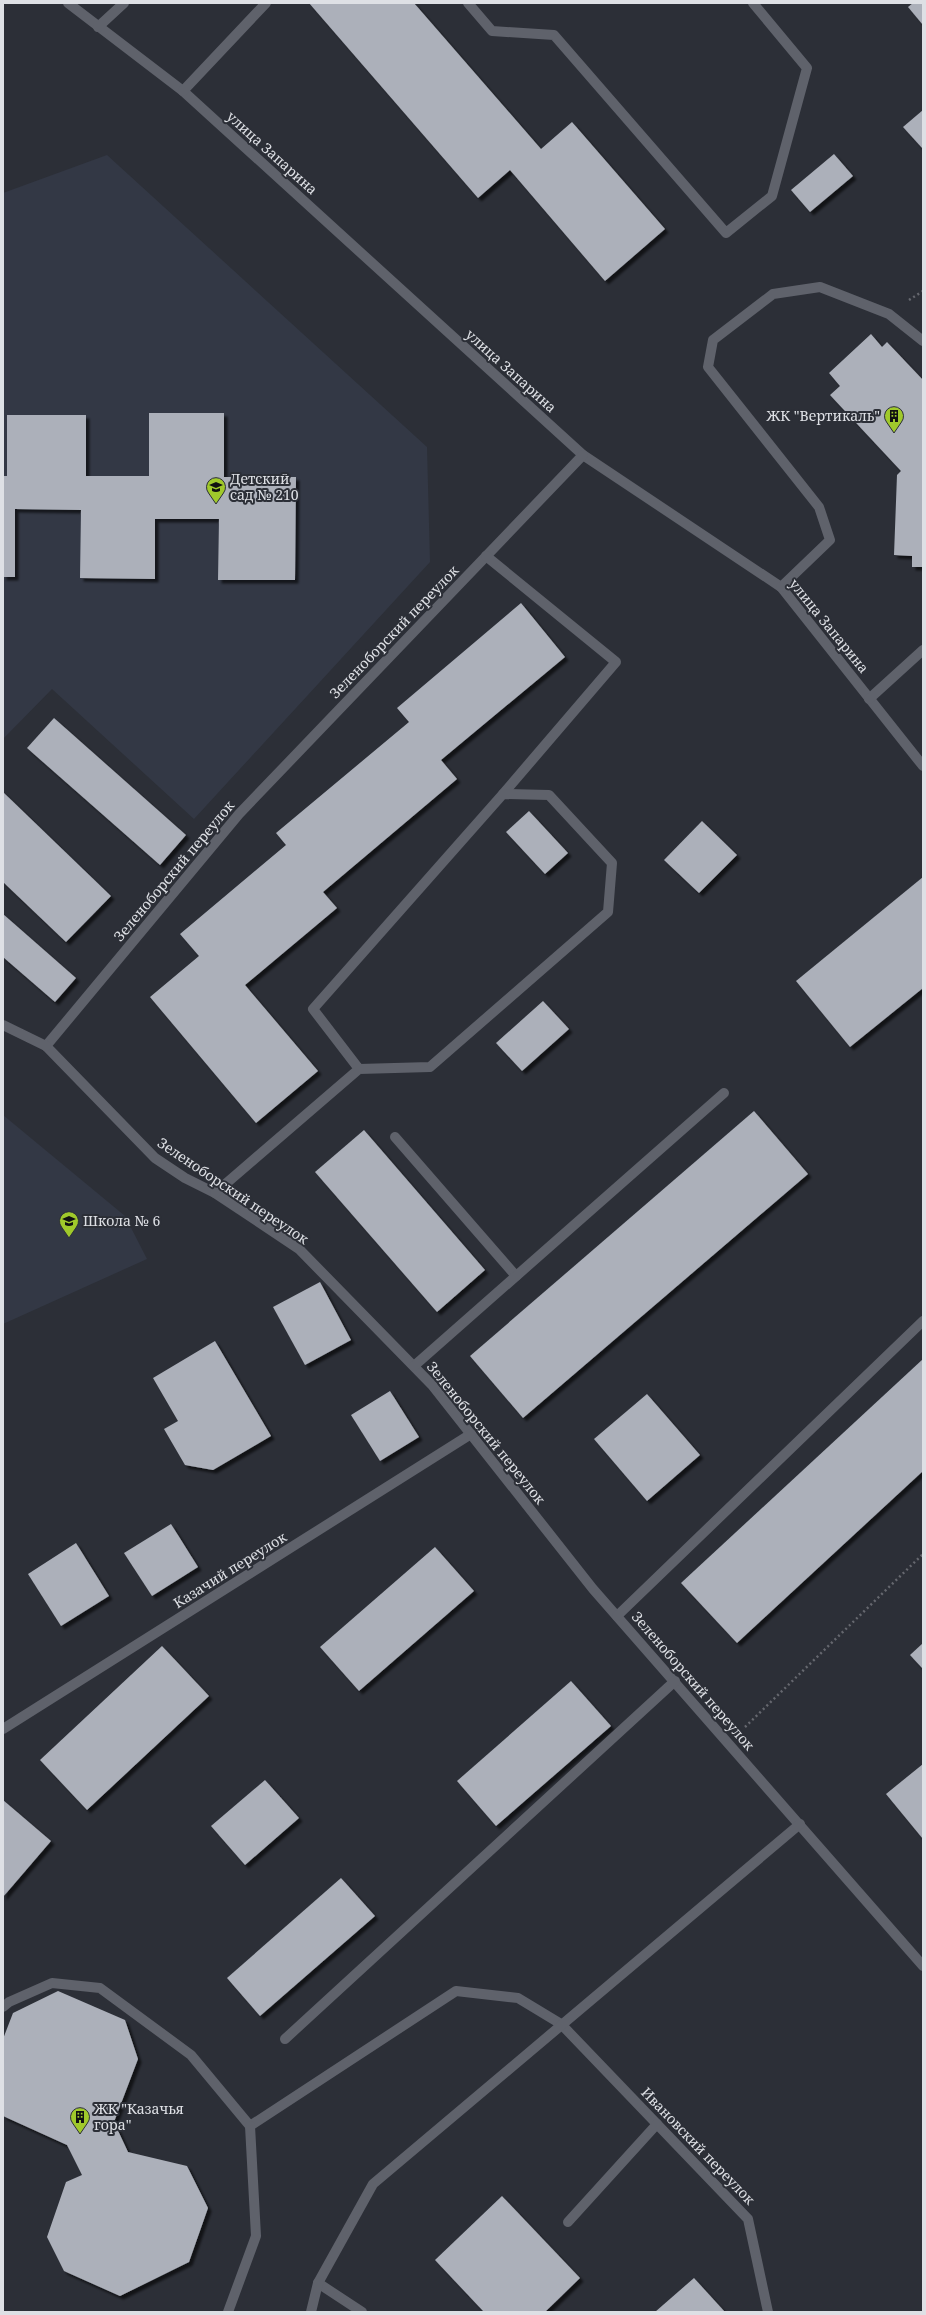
<svg xmlns="http://www.w3.org/2000/svg" width="926" height="2315" viewBox="0 0 926 2315" font-family="'Noto Serif',serif">
<style>
.built{fill:#333845}
.building{fill:#acb0ba;filter:url(#shadow)}
.lines{fill:none;stroke-linecap:round;stroke-linejoin:round}
.path{stroke:#66686f;stroke-width:2.5;stroke-dasharray:2 3;stroke-linecap:butt}
.minor{stroke:#5f626b;stroke-width:10}
.labels{text-anchor:middle;stroke-width:4;stroke-linejoin:round;paint-order:stroke}
.street-label{font-size:14px;fill:#dee0e5;stroke:#2c2f37}
.poi-label{font-size:14px;fill:#dee0e5;stroke:#2c2f37;text-anchor:start}
</style>
<defs>
<filter id="shadow"><feDropShadow dx="3.5" dy="3.5" stdDeviation="1" flood-color="#0009"/></filter>
</defs>
<rect width="100%" height="100%" fill="#2c2f37"/>
<g class="built">
<polygon points="107,155 427,447 430,562 194,819 52,689 3,739 3,193"/>
<polygon points="3,1115 125,1216 147,1259 3,1324"/>
</g>
<g class="building">
<polygon points="309,3 414,3 541,149 572,122 665,229 605,281 510,170 478,198"/>
<polygon points="913,3 923,3 923,25 908,7"/>
<polygon points="923,110 923,149 903,127"/>
<polygon points="834,154 853,176 810,212 791,190"/>
<polygon points="871,334 882,347 887,342 923,380 923,567 912,567 912,556 894,555 897,475 901,471 830,395 840,386 829,373"/>
<polygon points="149,413 224,413 224,477 296,477 295,580 218,580 219,519 155,519 155,579 80,578 81,510 15,509 15,577 3,577 3,476 7,476 7,415 86,415 86,476 149,476"/>
<polygon points="521,603 565,657 441,760 457,779 323,892 337,908 245,985 318,1071 256,1123 150,997 199,956 180,934 286,845 276,833 409,722 397,708"/>
<polygon points="54,718 186,835 160,865 27,748"/>
<polygon points="3,792 111,896 66,942 3,882"/>
<polygon points="529,811 568,853 545,874 506,832"/>
<polygon points="702,821 737,855 699,893 664,860"/>
<polygon points="923,877 923,988 850,1047 796,981"/>
<polygon points="3,914 76,978 55,1002 3,957"/>
<polygon points="543,1001 569,1029 522,1071 496,1043"/>
<polygon points="754,1111 808,1174 523,1418 470,1356"/>
<polygon points="364,1130 485,1270 437,1312 315,1172"/>
<polygon points="320,1282 351,1340 305,1365 273,1307"/>
<polygon points="215,1341 271,1436 213,1470 185,1465 164,1429 178,1421 153,1378"/>
<polygon points="923,1359 923,1471 737,1643 681,1583"/>
<polygon points="390,1391 419,1437 380,1461 351,1415"/>
<polygon points="647,1394 700,1455 647,1501 594,1439"/>
<polygon points="171,1524 198,1567 152,1596 124,1553"/>
<polygon points="76,1543 109,1596 61,1626 28,1574"/>
<polygon points="435,1547 474,1591 359,1691 320,1647"/>
<polygon points="923,1643 923,1669 910,1655"/>
<polygon points="162,1646 209,1696 87,1810 40,1760"/>
<polygon points="571,1681 611,1726 496,1826 457,1781"/>
<polygon points="923,1764 923,1839 886,1794"/>
<polygon points="265,1780 299,1818 245,1865 211,1826"/>
<polygon points="3,1800 51,1841 3,1897"/>
<polygon points="341,1878 375,1916 260,2016 227,1978"/>
<polygon points="58,1991 125,2020 138,2059 114,2122 128,2152 187,2166 208,2208 189,2262 120,2296 64,2271 47,2237 66,2182 82,2175 67,2145 3,2116 3,2039 13,2013"/>
<polygon points="502,2196 580,2278 545,2312 484,2312 435,2260"/>
<polygon points="694,2278 725,2312 655,2312"/>
</g>
<g class="lines">
<g class="path">
<polyline points="909,300 923,291"/>
<polyline points="745,1727 923,1554"/>
</g>
<g class="minor">
<polyline points="68,3 183,91 583,455 781,587 923,766"/>
<polyline points="468,3 492,31 554,35 726,233 772,196 807,68 753,3"/>
<polyline points="98,27 124,3"/>
<polyline points="183,91 266,3"/>
<polyline points="583,455 239,814 46,1046 155,1158 185,1178 215,1193 299,1249 432,1385 593,1589 923,1966"/>
<polyline points="486,556 616,662 503,794"/>
<polyline points="781,587 830,540 819,507 708,367 713,340 773,294 820,287 889,314 923,341"/>
<polyline points="869,699 923,650"/>
<polyline points="3,1025 46,1046"/>
<polyline points="395,1137 516,1276"/>
<polyline points="215,1193 359,1069 430,1067 608,912 612,863 549,795 503,794 313,1009 359,1069"/>
<polyline points="414,1366 724,1093"/>
<polyline points="617,1616 923,1321"/>
<polyline points="3,1729 471,1434"/>
<polyline points="3,2007 9,2002 52,1983 100,1988 191,2055 250,2126 456,1991 518,1998 561,2024 748,2219 768,2312"/>
<polyline points="285,2039 675,1681"/>
<polyline points="568,2222 657,2124"/>
<polyline points="318,2283 362,2312"/>
<polyline points="228,2312 256,2236 250,2126"/>
<polyline points="311,2312 318,2283 373,2184 800,1824"/>
</g>
</g>
<defs>
<symbol id="building-pin" viewBox="-11 -11 22 30"><path d="M0 17L-7.5 6A9.5 9.5 0 1 1 7.5 6Z" fill="#a0c92b" stroke="#2c2f37"/><path d="M-4-6H4V6H1V3H-1V6H-4ZM-2.5-4.3h1.7v1.8h-1.7ZM.8-4.3h1.7v1.8H.8ZM-2.5-1h1.7V.8h-1.7ZM.8-1h1.7V.8H.8Z" fill="#111"/></symbol>
<symbol id="school-pin" viewBox="-11 -11 22 30"><path d="M0 17L-7.5 6A9.5 9.5 0 1 1 7.5 6Z" fill="#a0c92b" stroke="#2c2f37"/><path d="M0-5L7-2L0 1L-7-2ZM-4 1L0 2.5L4 1V4Q0 6-4 4Z" fill="#111"/></symbol>
</defs>
<g fill-rule="evenodd">
<use href="#building-pin" x="883" y="405" width="22" height="30"/>
<use href="#school-pin" x="205" y="476" width="22" height="30"/>
<use href="#school-pin" x="58" y="1210" width="22" height="30"/>
<use href="#building-pin" x="69" y="2106" width="22" height="30"/>
</g>
<g class="labels">
<g class="street-label">
<text transform="translate(272 153) rotate(42)" y="5">улица Запарина</text>
<text transform="translate(511 371) rotate(42)" y="5">улица Запарина</text>
<text transform="translate(829 626) rotate(51)" y="5">улица Запарина</text>
<text transform="translate(394 632) rotate(-46)" y="5">Зеленоборский переулок</text>
<text transform="translate(174 871) rotate(-50)" y="5">Зеленоборский переулок</text>
<text transform="translate(233 1191) rotate(34)" y="5">Зеленоборский переулок</text>
<text transform="translate(486 1433) rotate(51)" y="5">Зеленоборский переулок</text>
<text transform="translate(230 1570) rotate(-32)" y="5">Казачий переулок</text>
<text transform="translate(693 1681) rotate(49)" y="5">Зеленоборский переулок</text>
<text transform="translate(698 2146) rotate(46)" y="5">Ивановский переулок</text>
</g>
<g class="poi-label">
<text x="880" y="421" text-anchor="end">ЖК "Вертикаль"</text>
<text x="230" y="484">Детский<tspan x="230" dy="16">сад № 210</tspan></text>
<text x="83" y="1226">Школа № 6</text>
<text x="94" y="2114">ЖК "Казачья<tspan x="94" dy="16">гора"</tspan></text>
</g>
</g>
<rect width="926" height="2315" fill="none" stroke="#dee0e5" stroke-width="8"/>
</svg>
